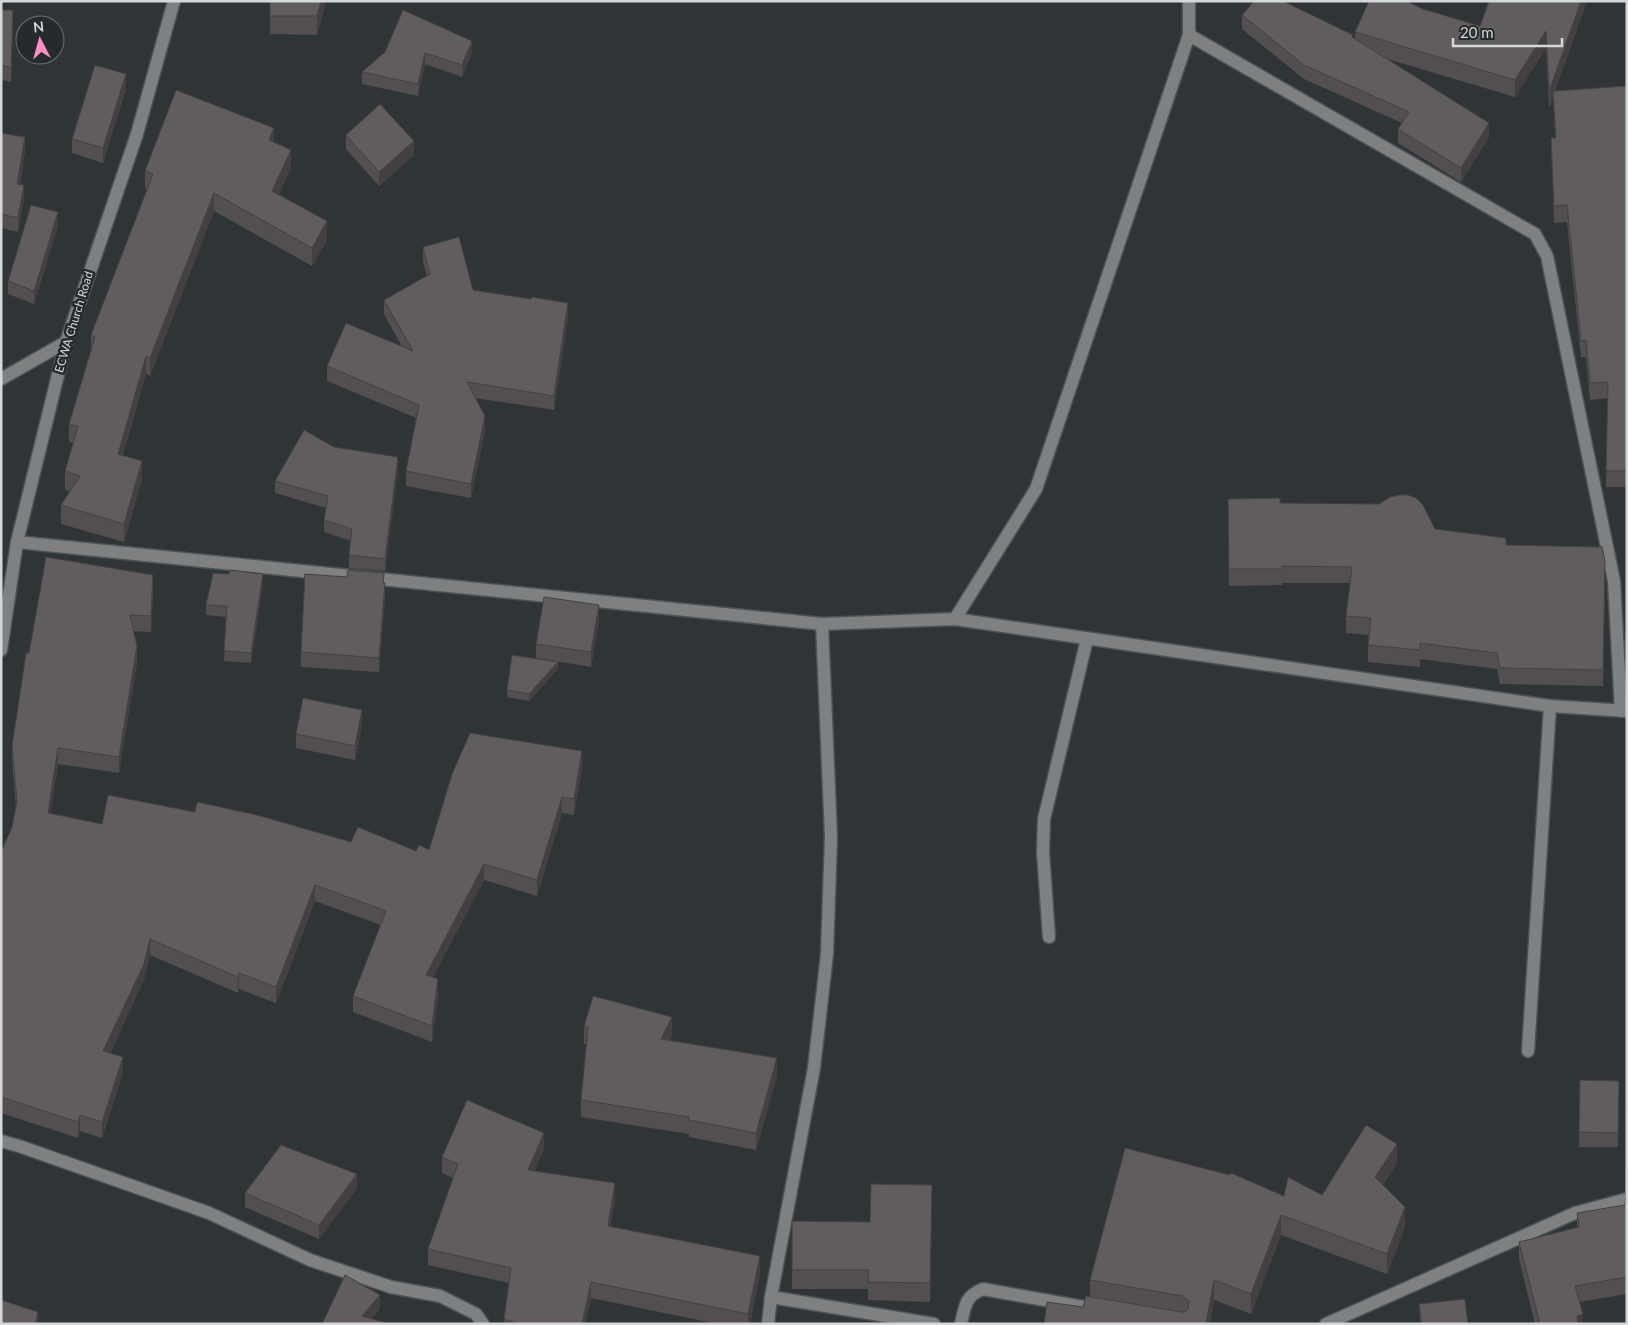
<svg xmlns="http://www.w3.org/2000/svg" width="1628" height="1325" viewBox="0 0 1628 1325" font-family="Lato,sans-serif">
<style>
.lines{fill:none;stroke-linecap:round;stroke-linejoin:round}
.minor-casing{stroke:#4d5254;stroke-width:15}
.minor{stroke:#7e8082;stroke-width:12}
.wall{fill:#534f51}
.shaded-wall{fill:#444042}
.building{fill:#615c5e;stroke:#444042}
.labels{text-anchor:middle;stroke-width:5;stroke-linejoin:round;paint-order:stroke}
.street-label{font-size:12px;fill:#d5d8da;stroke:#252a2c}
</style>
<rect width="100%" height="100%" fill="#2f3436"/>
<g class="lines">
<defs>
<g id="minor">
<polyline points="1189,35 1535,234 1547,256 1614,581 1621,711"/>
<polyline points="1,379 66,342"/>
<polyline points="17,542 822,624 955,619 1550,706 1627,711"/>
<polyline points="955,619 1036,489 1189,35 1189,1"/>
<polyline points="1,650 17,542 66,342 137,134 174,1"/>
<polyline points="1049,937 1043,852 1044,819 1087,639"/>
<polyline points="1528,1051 1550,706"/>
<polyline points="1,1141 19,1146 209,1213 310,1260 391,1287 440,1296 476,1314 483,1324"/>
<polyline points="771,1297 934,1324"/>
<polyline points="768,1324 771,1297 814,1068 827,954 831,837 822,624"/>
<path d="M961 1324C965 1306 965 1296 983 1289L1100 1310"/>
<polyline points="1326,1324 1575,1213 1627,1199"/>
</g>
</defs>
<use href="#minor" class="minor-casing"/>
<use href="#minor" class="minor"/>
</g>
<g class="wall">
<polygon points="270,1 326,1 317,35 270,34"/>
<polygon points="1587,1 1555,91 1627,86 1627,487 1606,487 1608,398 1590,400 1586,357 1581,357 1567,222 1554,223 1551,138 1555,138 1553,98 1550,106 1549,106 1546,48 1515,97 1384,58 1489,137 1461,182 1398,143 1398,129 1402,123 1304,79 1242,29 1242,15 1355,39 1355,32 1423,9 1480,26"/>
<polygon points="1,10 13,24 11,82 1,80"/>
<polygon points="385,52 472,53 462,77 425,64 418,96 362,84 362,72"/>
<polygon points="126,89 103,163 72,153 72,139"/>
<polygon points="1,133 25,151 20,184 24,199 18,232 1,228"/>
<polygon points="346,135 414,155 379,186 346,149"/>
<polygon points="274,143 291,168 279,194 327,240 312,266 214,211 150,376 146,374 123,455 142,479 124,542 61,524 61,505 70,491 65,490 65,471 73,443 69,442 69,424 91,349 91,335 147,189 145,189 145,171"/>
<polygon points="58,225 34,304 8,294 8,281"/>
<polygon points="423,247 473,290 568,317 554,410 475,398 485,430 471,498 406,486 406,471 416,418 327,381 327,366 402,347 384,314 384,300 427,276 423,261"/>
<polygon points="334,447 398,470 385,571 349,568 349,555 351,541 324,532 324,520 326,508 275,493 275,481"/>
<polygon points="1280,503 1435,529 1506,545 1605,578 1603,686 1500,684 1497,669 1420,659 1420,667 1368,662 1368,645 1369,635 1346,633 1346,616 1350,583 1282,583 1282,585 1229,586 1228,516"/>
<polygon points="384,583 385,597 379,672 301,667 301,652"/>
<polygon points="263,584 251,663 224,661 226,617 206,615 206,605"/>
<polygon points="153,591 151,632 133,631 137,662 119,773 58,764 50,813 102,824 195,812 351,842 416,851 429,850 582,767 574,815 562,813 537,896 484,880 433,977 438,995 432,1042 353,1012 353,996 381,925 315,901 276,1003 239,989 238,993 150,955 144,980 110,1053 123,1073 102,1138 80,1131 78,1138 1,1113 1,852 12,827 16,806 12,762 12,746 29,653"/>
<polygon points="599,620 591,667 536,658 536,644"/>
<polygon points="558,669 529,701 507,697 507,690"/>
<polygon points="362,725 355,760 296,748 296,734"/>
<polygon points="584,1027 672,1035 670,1040 777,1076 756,1150 689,1137 689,1134 581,1117 581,1100 587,1044 584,1044"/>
<polygon points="1580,1080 1619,1081 1618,1147 1579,1147"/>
<polygon points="1627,1111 1627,1294 1579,1302 1583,1324 1535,1324 1519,1259 1519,1242 1577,1228 1577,1213 1625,1205"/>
<polygon points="544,1149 534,1171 615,1199 610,1227 760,1273 750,1324 718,1324 591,1298 585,1324 504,1324 509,1283 428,1265 428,1249 453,1178 442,1173 442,1157"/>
<polygon points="1397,1163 1383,1185 1405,1227 1387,1274 1281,1235 1251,1314 1214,1300 1210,1324 1083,1307 1090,1296 1090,1280 1284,1196 1322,1195"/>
<polygon points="357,1188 319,1239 245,1207 245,1193"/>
<polygon points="932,1204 930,1302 868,1300 868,1289 792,1289 792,1221 870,1222"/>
<polygon points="1419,1304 1468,1324 1420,1324"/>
</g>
<g class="shaded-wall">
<polygon points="321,1 326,1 317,35 317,16"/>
<polygon points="1581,1 1587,1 1553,97 1553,91 1553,98 1550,106 1550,89"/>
<polygon points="13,10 13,24 11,82 11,68"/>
<polygon points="1546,31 1546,48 1515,97 1515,80"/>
<polygon points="472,41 472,53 462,77 462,65"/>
<polygon points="425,53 425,64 418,96 418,84"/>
<polygon points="126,74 126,89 103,163 103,148"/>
<polygon points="1489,123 1489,137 1461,182 1461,168"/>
<polygon points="274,128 274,146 269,140"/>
<polygon points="25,137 25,151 17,198 17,184"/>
<polygon points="414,141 414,155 379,186 379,172"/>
<polygon points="291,150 291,168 272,209 272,191"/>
<polygon points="24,185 24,199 18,232 18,218"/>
<polygon points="214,193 214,211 150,376 150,358"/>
<polygon points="58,212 58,225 34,304 34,291"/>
<polygon points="327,221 327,240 312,266 312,248"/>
<polygon points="568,303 568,317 554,410 554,396"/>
<polygon points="146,356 146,374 118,472 118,454"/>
<polygon points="485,416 485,430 471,498 471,484"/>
<polygon points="398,457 398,470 385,571 385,559"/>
<polygon points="142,461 142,479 124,542 124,524"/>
<polygon points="263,574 263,584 251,663 251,653"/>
<polygon points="153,575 153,591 151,632 151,616"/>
<polygon points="385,583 385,597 379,672 379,658"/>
<polygon points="599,605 599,620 591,667 591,652"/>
<polygon points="137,646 137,662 119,773 119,757"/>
<polygon points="558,662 558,669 529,701 529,694"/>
<polygon points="362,710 362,725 355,760 355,746"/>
<polygon points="58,748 58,764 48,829 48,813"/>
<polygon points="582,751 582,767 574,815 574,799"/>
<polygon points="562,797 562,813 537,896 537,880"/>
<polygon points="484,864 484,880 426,991 426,975"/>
<polygon points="315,885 315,901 276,1003 276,987"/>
<polygon points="150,939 150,955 144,980 103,1067 103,1051"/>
<polygon points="239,973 239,989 238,993 238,977"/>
<polygon points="438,979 438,995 432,1042 432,1026"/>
<polygon points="672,1017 672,1035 661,1056 661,1039"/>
<polygon points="123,1057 123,1073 102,1138 102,1122"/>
<polygon points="777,1058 777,1076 756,1150 756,1133"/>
<polygon points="80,1115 80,1131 78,1138 78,1122"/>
<polygon points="544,1133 544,1149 528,1186 528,1170"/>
<polygon points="1397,1144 1397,1163 1375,1197 1375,1177"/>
<polygon points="357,1174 357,1188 319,1239 319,1225"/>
<polygon points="615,1183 615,1199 608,1242 608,1226"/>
<polygon points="932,1185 932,1204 930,1302 930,1283"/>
<polygon points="1405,1207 1405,1227 1387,1274 1387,1254"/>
<polygon points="1281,1215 1281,1235 1251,1314 1251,1294"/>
<polygon points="760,1256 760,1273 750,1324 748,1324 748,1314"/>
<polygon points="1214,1280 1214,1300 1210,1324 1206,1324"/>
<polygon points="591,1282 591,1298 585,1324 582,1324"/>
<polygon points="380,1295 380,1309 367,1324 362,1316"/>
<polygon points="38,1312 38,1324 35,1324"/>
<polygon points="1583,1314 1583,1324 1577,1324 1577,1316"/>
</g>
<g class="building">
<polygon points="270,1 321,1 317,16 270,16"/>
<polygon points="1254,1 1283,1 1353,35 1352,37 1489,123 1461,168 1398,129 1409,112 1304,65 1242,15"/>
<polygon points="1369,1 1406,1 1423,9 1480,26 1489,1 1581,1 1550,89 1549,89 1546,31 1515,80 1355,32"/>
<polygon points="1,10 13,10 11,68 1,65"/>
<polygon points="403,10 472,41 462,65 425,53 418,84 362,72 385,52"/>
<polygon points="95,65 126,74 103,148 72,139"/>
<polygon points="1627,86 1627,471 1606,471 1608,382 1590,383 1586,340 1581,341 1567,205 1554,206 1551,138 1556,138 1553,91"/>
<polygon points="176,90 274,128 269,140 291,150 272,191 327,221 312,248 214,193 150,358 146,356 118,454 142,461 124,524 61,505 80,476 65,471 78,426 69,424 95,337 91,335 153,174 145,171"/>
<polygon points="380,104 414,141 379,172 346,135"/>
<polygon points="1,133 25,137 17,184 24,185 18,218 1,214"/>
<polygon points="31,205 58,212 34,291 8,281"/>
<polygon points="459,237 473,290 531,299 532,297 568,303 554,396 467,382 485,416 471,484 406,471 419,405 327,366 346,323 413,351 384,300 430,274 423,247"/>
<polygon points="304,430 334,447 398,457 385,559 349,555 352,529 324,520 328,496 275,481"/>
<polygon points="1399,495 1408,495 1416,498 1423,505 1435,529 1506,538 1506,545 1602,547 1605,561 1603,670 1500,668 1497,653 1420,643 1420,650 1368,645 1371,618 1346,616 1352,567 1282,566 1282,569 1229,569 1228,499 1280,498 1280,503 1379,504 1390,497"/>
<polygon points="46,557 153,575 151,616 130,615 137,646 119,757 58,748 48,813 102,824 108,795 195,812 197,802 257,815 351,842 358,827 416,851 419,845 429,850 452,774 470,733 582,751 574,799 562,797 537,880 484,864 426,975 438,979 432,1026 353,996 386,911 315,885 276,987 239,973 238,977 150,939 144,964 103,1051 123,1057 102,1122 80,1115 78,1122 1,1097 1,852 12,827 17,801 12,746 26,653 29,653"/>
<polygon points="230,570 263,574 251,653 224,651 227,606 206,605 213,573 229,574"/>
<polygon points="348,570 384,573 383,583 385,583 379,658 301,652 305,574 347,577"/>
<polygon points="544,597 599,605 591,652 536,644"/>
<polygon points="512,655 558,662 529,694 507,690"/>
<polygon points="303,698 362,710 355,746 296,734"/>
<polygon points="593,996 672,1017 661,1039 777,1058 756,1133 689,1120 689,1117 581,1100 588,1027 584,1027"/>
<polygon points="1580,1080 1619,1081 1618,1133 1579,1132"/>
<polygon points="467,1100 544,1133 528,1170 615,1183 608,1226 760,1256 748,1314 591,1282 582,1324 518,1324 504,1319 511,1268 428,1249 458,1164 442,1157"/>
<polygon points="1626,1111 1627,1111 1627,1175 1626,1174"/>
<polygon points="1366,1125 1397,1144 1375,1177 1405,1207 1387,1254 1281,1215 1251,1294 1214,1280 1206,1324 1044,1324 1047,1302 1083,1307 1086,1296 1181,1312 1185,1312 1188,1309 1189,1301 1183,1296 1090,1280 1125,1148 1230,1175 1231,1173 1284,1196 1288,1177 1322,1195"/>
<polygon points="281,1145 357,1174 319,1225 245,1193"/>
<polygon points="871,1184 932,1185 930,1283 868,1282 869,1270 792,1270 792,1221 870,1222"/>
<polygon points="1627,1190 1627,1277 1575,1286 1583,1314 1577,1316 1578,1324 1540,1324 1519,1242 1579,1227 1577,1213 1625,1205 1626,1191"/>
<polygon points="345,1275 380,1295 362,1316 391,1324 322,1324"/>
<polygon points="1465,1299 1468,1324 1422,1324 1419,1304"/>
<polygon points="1,1300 38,1312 35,1324 1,1324"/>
</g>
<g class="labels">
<g class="street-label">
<text transform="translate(74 322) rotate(-73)" y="4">ECWA Church Road</text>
</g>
</g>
<rect width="1628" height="1325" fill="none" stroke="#d5d8da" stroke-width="5"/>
<g transform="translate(40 40) rotate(354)"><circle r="24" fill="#252a2c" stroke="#6b7072"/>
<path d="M0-4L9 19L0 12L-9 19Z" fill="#fc8fc2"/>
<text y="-8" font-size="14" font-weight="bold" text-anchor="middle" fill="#d5d8da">N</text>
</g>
<path d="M1453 38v8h109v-8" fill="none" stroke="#d5d8da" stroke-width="2.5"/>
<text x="1460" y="38" font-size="15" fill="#d5d8da" stroke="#252a2c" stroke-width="4" paint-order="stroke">20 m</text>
</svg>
